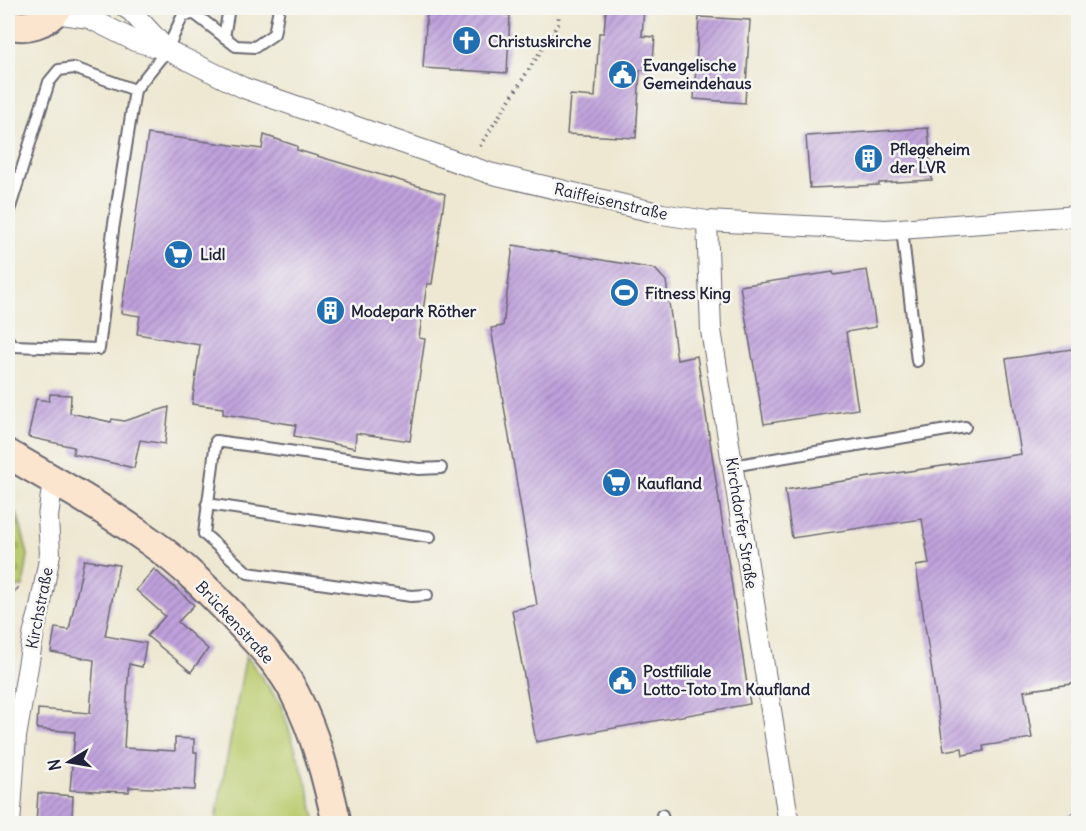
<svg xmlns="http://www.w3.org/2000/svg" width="1086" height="831" viewBox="0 0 1086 831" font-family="Delius,sans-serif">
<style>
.grass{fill:#bbcc6f;stroke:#6e7755;stroke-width:1.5}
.cemetery{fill:url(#cemetery-stones);stroke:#6e7755;stroke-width:1.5}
.building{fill:url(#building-hatch)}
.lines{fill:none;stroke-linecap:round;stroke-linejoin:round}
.lane-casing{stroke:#696770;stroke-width:14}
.street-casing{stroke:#696770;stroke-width:22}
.secondary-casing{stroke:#696770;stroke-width:32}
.path{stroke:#696770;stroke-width:4;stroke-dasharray:1.5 4.5;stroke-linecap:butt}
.lane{stroke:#fff;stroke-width:10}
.street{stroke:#fff;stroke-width:20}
.secondary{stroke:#fce5cf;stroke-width:28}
.labels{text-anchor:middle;stroke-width:5;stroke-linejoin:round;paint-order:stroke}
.poi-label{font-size:16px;font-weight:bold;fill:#22223b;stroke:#f6f6f2;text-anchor:start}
.street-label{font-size:16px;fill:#22223b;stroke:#f6f6f2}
</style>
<defs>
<pattern id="cemetery-stones" width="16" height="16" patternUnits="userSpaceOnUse" patternTransform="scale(1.5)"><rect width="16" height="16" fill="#bbcc6f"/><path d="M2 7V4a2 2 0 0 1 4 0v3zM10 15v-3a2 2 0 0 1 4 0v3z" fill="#a0af61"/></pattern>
<pattern id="building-hatch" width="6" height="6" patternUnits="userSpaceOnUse" patternTransform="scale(1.5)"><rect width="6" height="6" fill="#bfa1dc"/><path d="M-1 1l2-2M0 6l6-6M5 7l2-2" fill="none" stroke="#9b83b4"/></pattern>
</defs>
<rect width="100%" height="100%" fill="#f6f6f2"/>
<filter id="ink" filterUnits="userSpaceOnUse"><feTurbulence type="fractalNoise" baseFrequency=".0167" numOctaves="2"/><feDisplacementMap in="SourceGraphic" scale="12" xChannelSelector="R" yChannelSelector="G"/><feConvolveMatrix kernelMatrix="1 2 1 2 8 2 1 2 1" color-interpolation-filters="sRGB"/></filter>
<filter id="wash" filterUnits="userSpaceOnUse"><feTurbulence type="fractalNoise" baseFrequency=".008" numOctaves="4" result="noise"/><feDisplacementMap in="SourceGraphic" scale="24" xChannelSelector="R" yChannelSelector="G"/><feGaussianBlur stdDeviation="1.35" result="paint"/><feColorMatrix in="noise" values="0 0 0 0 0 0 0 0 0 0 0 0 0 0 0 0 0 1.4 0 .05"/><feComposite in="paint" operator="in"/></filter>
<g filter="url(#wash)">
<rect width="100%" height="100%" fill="#eee8d2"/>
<polygon class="grass" points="246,655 281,705 308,788 316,823 215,823"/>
<polygon class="cemetery" points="8,503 18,516 28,555 23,587 8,586"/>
<g id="blocks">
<g class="building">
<polygon points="606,8 644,8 642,36 655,37 652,70 640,70 636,138 567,134 570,95 595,97 599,33 604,33"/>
<polygon points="427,10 510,15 507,73 423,68"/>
<polygon points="699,17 750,20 745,103 694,99"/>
<polygon points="928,128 932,180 879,183 879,185 810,188 806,136"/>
<polygon points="148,134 262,149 264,135 297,146 297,150 445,194 432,284 427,284 419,338 425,339 410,441 356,433 355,448 294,436 296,425 223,414 223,408 192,404 200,345 137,334 140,316 121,313"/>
<polygon points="513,245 655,269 666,281 677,360 697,356 750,704 536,742 512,610 537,605 491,328 503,326"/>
<polygon points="867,270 876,327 846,332 858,409 764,424 740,286 833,272 834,275"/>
<polygon points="1078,348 1078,683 1024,691 1032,738 983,746 984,751 963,755 962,748 944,751 916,566 929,564 922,519 792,538 785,490 1021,454 1006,359"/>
<polygon points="50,394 71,395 70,413 111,422 112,419 124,421 169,407 165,444 140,440 134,468 73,454 74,447 28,437 36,399 49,401"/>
<polygon points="84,560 119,565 105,636 146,643 142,667 129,664 124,748 175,751 175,738 194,739 194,752 197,752 195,790 129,787 129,792 70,790 75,732 37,729 38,709 90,713 94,660 51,652 55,628 69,630"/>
<polygon points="154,569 194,605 178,622 208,649 191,672 147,636 165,616 136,590"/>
<polygon points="38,793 73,796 72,818 67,818 67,824 36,824"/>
</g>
</g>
</g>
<g filter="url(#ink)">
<use href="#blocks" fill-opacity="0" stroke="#696770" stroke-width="1.5"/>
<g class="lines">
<defs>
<g id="lane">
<polyline points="224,37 229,8"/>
<polyline points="135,90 167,50 183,15 195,14 236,46 255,47 274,34 279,8"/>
<polyline points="8,214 49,82 59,70 74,68 135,90 113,230 99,349 13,346 8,340"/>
<polyline points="902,229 917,361"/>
<polyline points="732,466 965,427"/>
<polyline points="207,504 430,537"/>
<polyline points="427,595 411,596 248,573 204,534 216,441 419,469 441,468"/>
<polyline points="662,815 664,824"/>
</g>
<g id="street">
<polyline points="126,8 131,11 167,50"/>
<polyline points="55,13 89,18 135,41 167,50 244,88 489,173 662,214 707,221 886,230 1078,216"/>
<polyline points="707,221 711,330 789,824"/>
<polyline points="10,824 16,737 34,631 39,613 50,554 48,517 53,480"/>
<polyline points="1074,824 1078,823"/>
</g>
<g id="secondary">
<path d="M8 23C25 31 47 23 58 8"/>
<path d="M8 454C55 481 103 508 148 540 184 565 215 597 245 629 263 648 284 670 295 694 316 735 327 779 337 824"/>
</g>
</defs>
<use href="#lane" class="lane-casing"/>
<use href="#street" class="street-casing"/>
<use href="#secondary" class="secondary-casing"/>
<g class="path">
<polyline points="480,146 558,24 559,8"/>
<polyline points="8,544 9,557"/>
<polyline points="8,557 9,584 20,590"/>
<polyline points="8,590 19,591"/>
</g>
<use href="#lane" class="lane"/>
<use href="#street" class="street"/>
<use href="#secondary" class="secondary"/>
</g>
</g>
<defs>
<symbol id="church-disc" viewBox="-11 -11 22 22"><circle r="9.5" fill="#1f6fb2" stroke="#f6f6f2"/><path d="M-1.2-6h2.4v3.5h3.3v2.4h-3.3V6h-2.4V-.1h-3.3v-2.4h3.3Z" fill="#fff"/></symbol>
<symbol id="civic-disc" viewBox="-11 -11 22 22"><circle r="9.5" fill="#1f6fb2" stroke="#f6f6f2"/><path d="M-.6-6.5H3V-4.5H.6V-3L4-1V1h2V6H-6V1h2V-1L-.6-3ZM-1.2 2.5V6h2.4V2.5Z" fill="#fff"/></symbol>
<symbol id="building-disc" viewBox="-11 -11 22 22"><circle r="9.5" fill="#1f6fb2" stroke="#f6f6f2"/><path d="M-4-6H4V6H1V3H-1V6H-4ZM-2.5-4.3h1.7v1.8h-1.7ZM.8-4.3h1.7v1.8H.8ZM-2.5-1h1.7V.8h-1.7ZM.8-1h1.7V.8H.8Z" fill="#fff"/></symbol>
<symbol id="supermarket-disc" viewBox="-11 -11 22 22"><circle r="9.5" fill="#1f6fb2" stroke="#f6f6f2"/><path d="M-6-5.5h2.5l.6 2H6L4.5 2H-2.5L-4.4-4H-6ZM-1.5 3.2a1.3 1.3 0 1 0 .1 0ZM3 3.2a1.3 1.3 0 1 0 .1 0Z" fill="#fff"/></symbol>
<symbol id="stadium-disc" viewBox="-11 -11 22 22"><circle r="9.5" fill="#1f6fb2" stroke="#f6f6f2"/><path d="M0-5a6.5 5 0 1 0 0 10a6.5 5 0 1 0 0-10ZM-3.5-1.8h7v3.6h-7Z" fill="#fff"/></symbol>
</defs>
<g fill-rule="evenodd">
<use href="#church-disc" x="450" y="24" width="33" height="33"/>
<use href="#civic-disc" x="606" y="58" width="33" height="33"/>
<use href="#building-disc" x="852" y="142" width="33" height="33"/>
<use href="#supermarket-disc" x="162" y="238" width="33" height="33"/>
<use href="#stadium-disc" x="608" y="276" width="33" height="33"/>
<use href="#building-disc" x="314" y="294" width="33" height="33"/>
<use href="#supermarket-disc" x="600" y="466" width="33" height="33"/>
<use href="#civic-disc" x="606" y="664" width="33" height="33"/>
</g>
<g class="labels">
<g class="poi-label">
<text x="488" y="47">Christuskirche</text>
<text x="643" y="71">Evangelische<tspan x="643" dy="18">Gemeindehaus</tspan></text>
<text x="890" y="155">Pflegeheim<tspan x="890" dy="18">der LVR</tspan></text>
<text x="200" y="260">Lidl</text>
<text x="645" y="299">Fitness King</text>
<text x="351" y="317">Modepark Röther</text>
<text x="637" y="489">Kaufland</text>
<text x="643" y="677">Postfiliale<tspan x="643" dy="18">Lotto-Toto Im Kaufland</tspan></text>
</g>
<g class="street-label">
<text transform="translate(611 201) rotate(13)" y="6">Raiffeisenstraße</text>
<text transform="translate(742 523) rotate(81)" y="6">Kirchdorfer Straße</text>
<text transform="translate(39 608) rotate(-79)" y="6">Kirchstraße</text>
<text transform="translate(235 622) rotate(47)" y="6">Brückenstraße</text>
</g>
</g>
<rect width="1086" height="831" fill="none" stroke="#f6f6f2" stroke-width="30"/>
<g transform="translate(69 762) rotate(259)" stroke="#f6f6f2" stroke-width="4.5" paint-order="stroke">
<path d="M0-4.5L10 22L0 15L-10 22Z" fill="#22223b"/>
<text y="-9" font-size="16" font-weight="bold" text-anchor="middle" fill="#22223b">N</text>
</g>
</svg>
